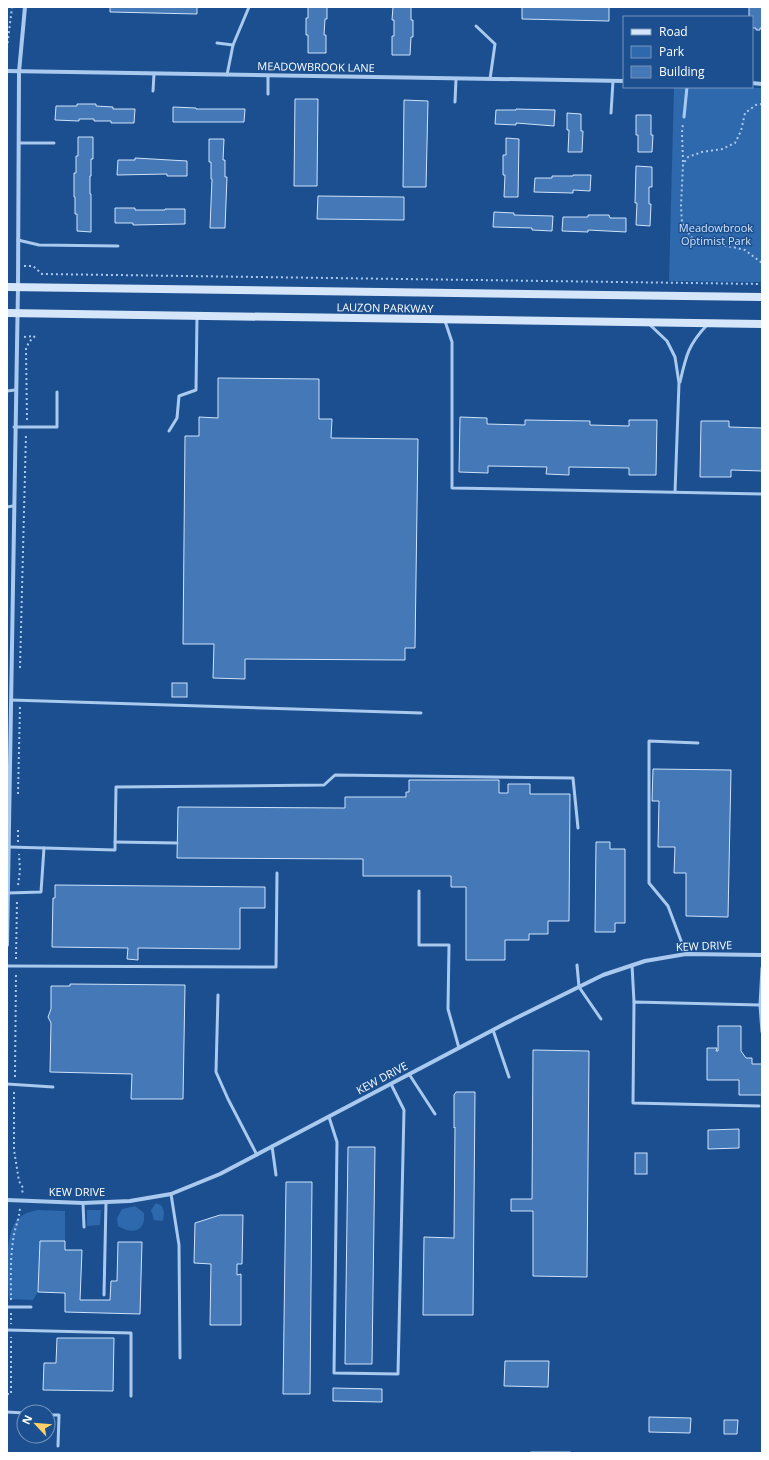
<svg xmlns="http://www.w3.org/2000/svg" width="769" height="1460" viewBox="0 0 769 1460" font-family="'Open Sans',sans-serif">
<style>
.green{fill:#2e69ad}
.building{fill:#4478b7;stroke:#cfe3fa}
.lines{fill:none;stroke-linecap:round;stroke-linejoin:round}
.path{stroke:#a9c9ee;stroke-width:2;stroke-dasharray:2 3;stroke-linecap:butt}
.lane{stroke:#a9c9ee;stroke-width:3}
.street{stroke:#a9c9ee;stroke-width:4}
.secondary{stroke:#d6e6fa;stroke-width:8}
.labels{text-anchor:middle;stroke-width:3;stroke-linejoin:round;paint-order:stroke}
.street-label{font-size:11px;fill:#fff;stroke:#1b4f8f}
.park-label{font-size:11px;fill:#cfe3fa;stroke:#1b4f8f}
</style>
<rect width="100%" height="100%" fill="#1b4f8f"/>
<g class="green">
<polygon points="674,87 762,88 762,282 669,281"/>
<polygon points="156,1203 162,1206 164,1212 163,1221 154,1220 151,1210"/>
<path d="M135 1206 144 1213C146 1232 132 1235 118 1226L117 1218 122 1209Z"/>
<path d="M38 1210 65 1211V1241H40L38 1292 33 1300 9 1299C8 1277 2 1226 23 1215 28 1212 34 1211 38 1210Z"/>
<polygon points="87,1210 101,1210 100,1225 87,1226"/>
</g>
<g class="building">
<polygon points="110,7 197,7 197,14 110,12"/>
<polygon points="308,7 327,7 327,19 325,19 324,35 326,35 326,53 308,53 308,35 306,35 306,18 308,18"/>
<polygon points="393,7 411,7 411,20 413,20 413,37 411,37 410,55 392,55 392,36 394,36 394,20 392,20"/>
<polygon points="522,7 609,7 609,21 522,19"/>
<polygon points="749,7 762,7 762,28 760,28 760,30 756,30 756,28 752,28 752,17 749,17"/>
<polygon points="295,99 318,99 317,186 294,186"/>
<polygon points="404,100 428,101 426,187 403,187"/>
<polygon points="77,104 96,104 96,106 113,107 113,109 135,109 134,123 111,123 111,121 94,121 94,119 79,119 79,121 55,120 56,106 77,106"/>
<polygon points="173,107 196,108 196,109 245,109 244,122 173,122"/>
<polygon points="516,109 555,110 554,126 516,123 516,125 495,124 496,110 516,110"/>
<polygon points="567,113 581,114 581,131 583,131 582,152 568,152 569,130 567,130"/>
<polygon points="636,115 651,115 651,135 653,135 652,152 638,152 638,135 636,135"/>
<polygon points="78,137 93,137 93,159 91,159 91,176 90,176 90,194 91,194 91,232 77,231 77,214 75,214 75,197 74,197 74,173 76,173 76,156 78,156"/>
<polygon points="506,138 519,139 518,197 504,197 505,175 503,175 503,155 506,155"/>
<polygon points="209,139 224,139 223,160 225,160 225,177 227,177 225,228 210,228 212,179 211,179 211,162 209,162"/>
<polygon points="135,158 187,161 187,176 167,176 167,174 117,175 118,160 135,160"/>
<polygon points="636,166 652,167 652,187 649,187 649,204 651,204 650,226 636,225 637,203 635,203"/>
<polygon points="573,175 591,175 590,191 573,190 573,193 534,192 535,178 552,178 552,176 573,176"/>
<polygon points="318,196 404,197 404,220 317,219"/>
<polygon points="115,208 135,208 135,210 165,210 165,209 185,209 185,224 133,225 133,223 115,223"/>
<polygon points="494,212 514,213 514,215 553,216 552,231 532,230 532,228 493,227"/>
<polygon points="588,215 609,215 610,218 626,218 626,232 588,230 588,232 562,231 563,217 588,217"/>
<polygon points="218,378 319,379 319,419 332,419 331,438 418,439 415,648 405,648 405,660 245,659 245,679 213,678 214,644 183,644 185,436 199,436 199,417 218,418"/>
<polygon points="460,417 487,418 487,424 525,425 525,420 590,421 590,425 629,426 629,420 657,420 656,475 629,475 629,468 569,467 569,475 546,474 547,467 488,466 488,473 459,472"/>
<polygon points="701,421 729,421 729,427 762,428 762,471 731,470 731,477 700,477"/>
<rect x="172" y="683" width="15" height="14"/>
<polygon points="653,769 731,770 728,917 686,916 686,873 674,873 675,847 658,847 659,801 652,801"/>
<polygon points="409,780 499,780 499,793 508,793 508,784 530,784 530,794 570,794 569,921 548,921 548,934 529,934 529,940 505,940 505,960 466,960 466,887 451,887 451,876 363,876 363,859 177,858 178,807 345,808 345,797 406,797 406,792 409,792"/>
<polygon points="596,842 610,842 610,849 625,849 625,923 615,923 615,932 595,932"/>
<polygon points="55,885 265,887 265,908 240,908 240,949 138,948 138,960 127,959 128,948 52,947 53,898 55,898"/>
<polygon points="70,984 185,985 183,1099 131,1099 132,1074 50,1072 51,1023 48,1017 51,1009 51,986 70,986"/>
<polygon points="718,1026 741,1026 741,1051 746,1058 752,1058 752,1064 762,1064 762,1095 739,1095 739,1080 707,1080 707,1048 717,1048 716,1051 718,1051"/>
<polygon points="533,1050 589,1051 587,1277 533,1276 533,1211 511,1211 511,1199 532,1199"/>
<polygon points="456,1092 475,1092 473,1315 423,1315 424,1237 454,1238 455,1127 454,1128 454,1095"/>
<polygon points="739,1129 739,1148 708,1149 708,1130"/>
<polygon points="348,1147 375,1147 372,1364 345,1364"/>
<rect x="635" y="1153" width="12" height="21"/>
<polygon points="286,1182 312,1182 310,1394 283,1394"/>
<polygon points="220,1215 243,1215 242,1264 237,1264 237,1275 241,1274 241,1325 210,1325 211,1264 194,1263 195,1223"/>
<polygon points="40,1241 65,1241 65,1250 82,1250 80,1300 110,1300 111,1281 117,1281 118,1242 142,1242 140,1314 65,1312 65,1293 38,1292"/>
<polygon points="57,1338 114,1338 113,1391 43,1390 44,1363 56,1363"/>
<polygon points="505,1361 549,1361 548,1387 504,1386"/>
<polygon points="333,1388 382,1389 382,1402 333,1401"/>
<polygon points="649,1417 691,1418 690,1433 649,1432"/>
<polygon points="724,1420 738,1420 737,1434 724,1434"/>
</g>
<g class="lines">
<g class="path">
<polyline points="7,48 12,7"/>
<polyline points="762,104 756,105 745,113 741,131 735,143 722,149 702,152 688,157 683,164 681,206 682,223 691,237 702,243 733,247 745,250 762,263"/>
<polyline points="683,162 682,132 683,123"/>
<polyline points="24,266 33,266 42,274 762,284"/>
<polyline points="24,337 34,336"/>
<polyline points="27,420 26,349 29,342 35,336"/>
<polyline points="20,668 26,434"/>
<polyline points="18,794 20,706"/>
<polyline points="18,830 18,842"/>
<polyline points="18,885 20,871 19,854"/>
<polyline points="16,959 17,900"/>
<polyline points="15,1077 16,972"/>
<polyline points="14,1092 14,1150 19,1181 23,1188 22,1194"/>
<path d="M11 1300C11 1281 10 1260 13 1241 14 1230 19 1220 20 1208"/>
<polyline points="11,1313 11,1324"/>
<polyline points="7,1394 11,1394 11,1337"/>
</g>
<g class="lane">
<polyline points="476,26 495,44 490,79"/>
<polyline points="217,43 233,45"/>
<polyline points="227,75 233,45 249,7"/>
<polyline points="153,91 154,74"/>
<polyline points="268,94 268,76"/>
<polyline points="455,102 456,79"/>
<polyline points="611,113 613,81"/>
<polyline points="684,117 687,87"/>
<polyline points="19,143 54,143"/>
<polyline points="18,240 39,245 118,246"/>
<polyline points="445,321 452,342 452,488 762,494"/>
<polyline points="649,324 667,341 675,357 679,383 675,492"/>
<path d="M680 382C686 356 688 345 707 325"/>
<polyline points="7,391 15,390"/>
<polyline points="14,427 57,427 57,392"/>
<polyline points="169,431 177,418 179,396 196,390 197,316"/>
<polyline points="7,507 13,506"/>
<polyline points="11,700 421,713"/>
<polyline points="115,842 177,843"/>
<polyline points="9,847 115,850 116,787 324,785 335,775 573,778 578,828"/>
<polyline points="419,891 419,945 449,945 448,1009 459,1048"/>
<polyline points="8,893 41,892 44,848"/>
<polyline points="686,954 668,906 649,883 649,741 698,743"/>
<polyline points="577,965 579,987 601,1019"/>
<polyline points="632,965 634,1002"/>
<polyline points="7,966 276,967 277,873"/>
<polyline points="762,968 760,1005 762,1032"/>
<polyline points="218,995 216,1072 228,1099 257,1155"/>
<polyline points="493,1030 509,1077"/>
<polyline points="409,1074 435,1114"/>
<polyline points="7,1084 53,1087"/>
<polyline points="759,1106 633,1103 634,1002 760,1005"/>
<polyline points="329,1117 337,1142 334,1373 398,1374 404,1110 391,1084"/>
<polyline points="272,1146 276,1175"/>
<polyline points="171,1194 179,1245 180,1358"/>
<polyline points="83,1203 84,1227"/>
<polyline points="104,1295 106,1202"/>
<polyline points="7,1307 31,1307"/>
<polyline points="7,1330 131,1333 131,1396"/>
<polyline points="7,1412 24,1413"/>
<polyline points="48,1415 59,1415 58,1446"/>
<polyline points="531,1453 570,1453"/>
</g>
<g class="street">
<polyline points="7,71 624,81"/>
<polyline points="752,83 762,84"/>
<polyline points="7,945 18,287 19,72 25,7"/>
<polyline points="7,1200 83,1203 130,1201 171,1194 220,1174 514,1019 603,975 645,961 686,954 762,955"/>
</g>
<g class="secondary">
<polyline points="7,287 762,297"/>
<polyline points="7,313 762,324"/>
</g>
</g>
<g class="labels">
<g class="street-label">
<text transform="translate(316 67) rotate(1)" y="4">MEADOWBROOK LANE</text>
<text transform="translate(385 308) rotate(1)" y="4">LAUZON PARKWAY</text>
<text transform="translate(704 946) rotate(-2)" y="4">KEW DRIVE</text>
<text transform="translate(382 1078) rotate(-28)" y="4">KEW DRIVE</text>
<text x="77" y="1196">KEW DRIVE</text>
</g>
<g class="park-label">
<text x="716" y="232">Meadowbrook<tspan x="716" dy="13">Optimist Park</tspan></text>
</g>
</g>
<rect width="769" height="1460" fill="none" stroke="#ffffff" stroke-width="16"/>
<rect x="623" y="16" width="130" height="72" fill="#1b4f8f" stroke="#7695bc"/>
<rect x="631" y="29" width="20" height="6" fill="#d6e6fa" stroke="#7695bc"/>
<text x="659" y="36" font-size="12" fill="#ffffff">Road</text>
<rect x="631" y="46" width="20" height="12" fill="#2e69ad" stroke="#7695bc"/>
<text x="659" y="56" font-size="12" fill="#ffffff">Park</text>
<rect x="631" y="66" width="20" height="12" fill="#4478b7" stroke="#7695bc"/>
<text x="659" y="76" font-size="12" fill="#ffffff">Building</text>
<g transform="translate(36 1424) rotate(296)"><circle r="19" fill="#1b4f8f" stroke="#7695bc"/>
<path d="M0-3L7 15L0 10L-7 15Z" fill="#ffd166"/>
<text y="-6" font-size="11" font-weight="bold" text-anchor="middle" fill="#ffffff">N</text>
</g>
</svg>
